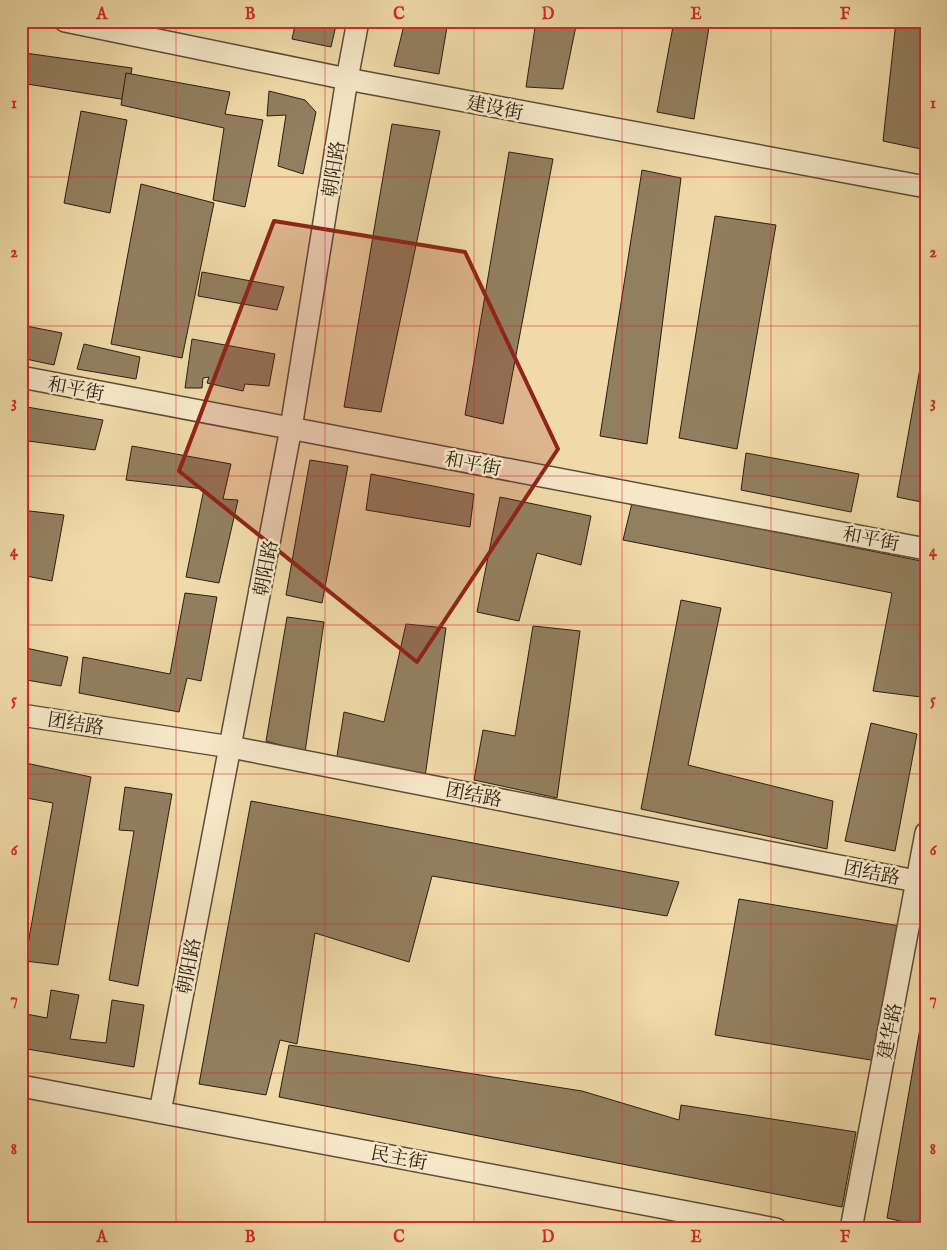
<svg xmlns="http://www.w3.org/2000/svg" width="947" height="1250" viewBox="0 0 947 1250" font-family="'IM FELL English','Noto Serif SC',serif">
<style>
.building{fill:#927f5f;stroke:#2c1d0f}
.lines{fill:none;stroke-linecap:round;stroke-linejoin:round}
.minor-casing{stroke:#5d4c36;stroke-width:24}
.minor{stroke:#f5e7c7;stroke-width:21}
.marked{fill:#8f2418;fill-opacity:0.2;stroke:#8f2418;stroke-width:4;stroke-linejoin:round}
.grid{fill:none;stroke:#d62828;stroke-width:1;stroke-opacity:0.55}
.labels{text-anchor:middle;stroke-width:5;stroke-linejoin:round;paint-order:stroke}
.street-label{font-size:19px;fill:#2c1d0f;stroke:#f5e7c7}
.neatline{fill:none;stroke:#d62828;stroke-width:2}
.grid-label{font-size:16px;text-anchor:middle;font-weight:bold;fill:#d62828}
</style>
<rect width="100%" height="100%" fill="#f0daa9"/>
<filter id="stains"><feTurbulence type="fractalNoise" baseFrequency=".004" numOctaves="4"/><feColorMatrix values="0 0 0 0 .2 0 0 0 0 .09 0 0 0 0 .02 0 0 0 .5 -.17"/></filter>
<radialGradient id="worn" r=".72"><stop offset=".6" stop-color="#630" stop-opacity="0"/><stop offset="1" stop-color="#630" stop-opacity=".3"/></radialGradient>
<g class="building">
<polygon points="296,21 337,21 331,47 292,39"/>
<polygon points="405,21 448,21 439,74 394,66"/>
<polygon points="536,21 577,21 563,89 526,87"/>
<polygon points="674,21 710,21 694,119 657,112"/>
<polygon points="896,21 926,21 926,150 883,141"/>
<polygon points="25,53 132,68 127,100 21,83"/>
<polygon points="126,73 230,92 225,114 263,120 245,207 213,200 224,128 121,105"/>
<polygon points="269,91 305,100 316,112 303,174 278,166 286,115 267,116"/>
<polygon points="81,111 127,120 110,213 64,203"/>
<polygon points="392,124 440,131 381,412 344,407"/>
<polygon points="509,152 553,159 503,424 465,415"/>
<polygon points="642,170 681,178 647,444 600,436"/>
<polygon points="141,184 214,203 182,358 111,344"/>
<polygon points="715,216 776,225 737,449 679,438"/>
<polygon points="202,272 284,287 277,310 198,296"/>
<polygon points="21,325 62,333 54,365 21,358"/>
<polygon points="926,335 926,503 897,497"/>
<polygon points="192,339 275,354 269,386 245,384 243,391 207,383 209,377 203,378 202,388 185,388"/>
<polygon points="84,344 140,357 136,379 77,369"/>
<polygon points="21,406 103,420 95,450 21,440"/>
<polygon points="132,446 231,464 223,499 238,500 219,583 186,577 204,489 126,480"/>
<polygon points="746,453 859,474 851,512 741,490"/>
<polygon points="310,460 348,466 322,603 286,595"/>
<polygon points="371,474 474,494 470,527 366,510"/>
<polygon points="500,497 591,516 581,565 537,553 519,621 477,612"/>
<polygon points="632,503 926,562 926,676 921,697 873,691 892,593 623,540"/>
<polygon points="21,510 64,515 52,581 21,575"/>
<polygon points="185,593 217,597 201,681 187,678 179,712 79,693 83,657 170,674"/>
<polygon points="681,600 721,608 688,765 833,801 827,849 641,809"/>
<polygon points="287,617 324,622 305,752 266,741"/>
<polygon points="406,624 446,628 425,777 336,762 344,712 384,722"/>
<polygon points="533,626 580,631 557,798 474,780 483,730 515,736"/>
<polygon points="21,647 68,657 61,686 21,679"/>
<polygon points="871,723 917,734 895,851 845,841"/>
<polygon points="21,762 91,777 58,965 25,961 53,803 21,797"/>
<polygon points="125,787 172,794 138,986 109,980 134,831 119,830"/>
<polygon points="251,801 679,882 667,916 432,876 409,962 315,933 297,1044 280,1040 266,1095 199,1084"/>
<polygon points="739,899 900,926 877,1061 715,1035"/>
<polygon points="51,990 79,995 70,1039 106,1043 112,1000 144,1005 134,1067 21,1048 21,1013 47,1018"/>
<polygon points="926,994 926,1227 887,1218"/>
<polygon points="289,1045 582,1091 679,1120 681,1105 856,1132 842,1207 279,1097"/>
</g>
<g class="lines">
<defs>
<g id="minor">
<polyline points="65,21 347,79 926,187"/>
<polyline points="21,377 926,549"/>
<polyline points="21,715 231,747 926,883"/>
<polyline points="21,1086 776,1229"/>
<polyline points="160,1112 291,428 347,79 358,21"/>
<polyline points="851,1229 926,833"/>
</g>
</defs>
<use href="#minor" class="minor-casing"/>
<use href="#minor" class="minor"/>
</g>
<path class="marked" d="M274 221 465 252 558 449 417 662 179 471Z"/>
<path class="grid" d="M176 21V1229M325 21V1229M474 21V1229M622 21V1229M771 21V1229M21 177H926M21 326H926M21 476H926M21 625H926M21 774H926M21 924H926M21 1073H926"/>
<g class="labels">
<g class="street-label">
<text transform="translate(495 107) rotate(11)" y="7">建设街</text>
<text transform="translate(333 169) rotate(-81)" y="7">朝阳路</text>
<text transform="translate(76 388) rotate(11)" y="7">和平街</text>
<text transform="translate(473 463) rotate(11)" y="7">和平街</text>
<text transform="translate(871 538) rotate(11)" y="7">和平街</text>
<text transform="translate(265 568) rotate(-79)" y="7">朝阳路</text>
<text transform="translate(76 723) rotate(9)" y="7">团结路</text>
<text transform="translate(474 794) rotate(11)" y="7">团结路</text>
<text transform="translate(872 872) rotate(11)" y="7">团结路</text>
<text transform="translate(188 966) rotate(-79)" y="7">朝阳路</text>
<text transform="translate(889 1031) rotate(-79)" y="7">建华路</text>
<text transform="translate(399 1157) rotate(11)" y="7">民主街</text>
</g>
</g>
<rect width="947" height="1250" fill="none" stroke="#f0daa9" stroke-width="55"/>
<rect x="28" y="28" width="892" height="1194" class="neatline"/>
<g class="grid-label">
<text x="102" y="19">A</text>
<text x="250" y="19">B</text>
<text x="399" y="19">C</text>
<text x="548" y="19">D</text>
<text x="696" y="19">E</text>
<text x="845" y="19">F</text>
<text x="14" y="108">1</text>
<text x="933" y="108">1</text>
<text x="14" y="257">2</text>
<text x="933" y="257">2</text>
<text x="14" y="407">3</text>
<text x="933" y="407">3</text>
<text x="14" y="556">4</text>
<text x="933" y="556">4</text>
<text x="14" y="705">5</text>
<text x="933" y="705">5</text>
<text x="14" y="855">6</text>
<text x="933" y="855">6</text>
<text x="14" y="1004">7</text>
<text x="933" y="1004">7</text>
<text x="14" y="1154">8</text>
<text x="933" y="1154">8</text>
<text x="102" y="1242">A</text>
<text x="250" y="1242">B</text>
<text x="399" y="1242">C</text>
<text x="548" y="1242">D</text>
<text x="696" y="1242">E</text>
<text x="845" y="1242">F</text>
</g>
<rect width="100%" height="100%" filter="url(#stains)"/>
<rect width="100%" height="100%" fill="url(#worn)"/>
</svg>
